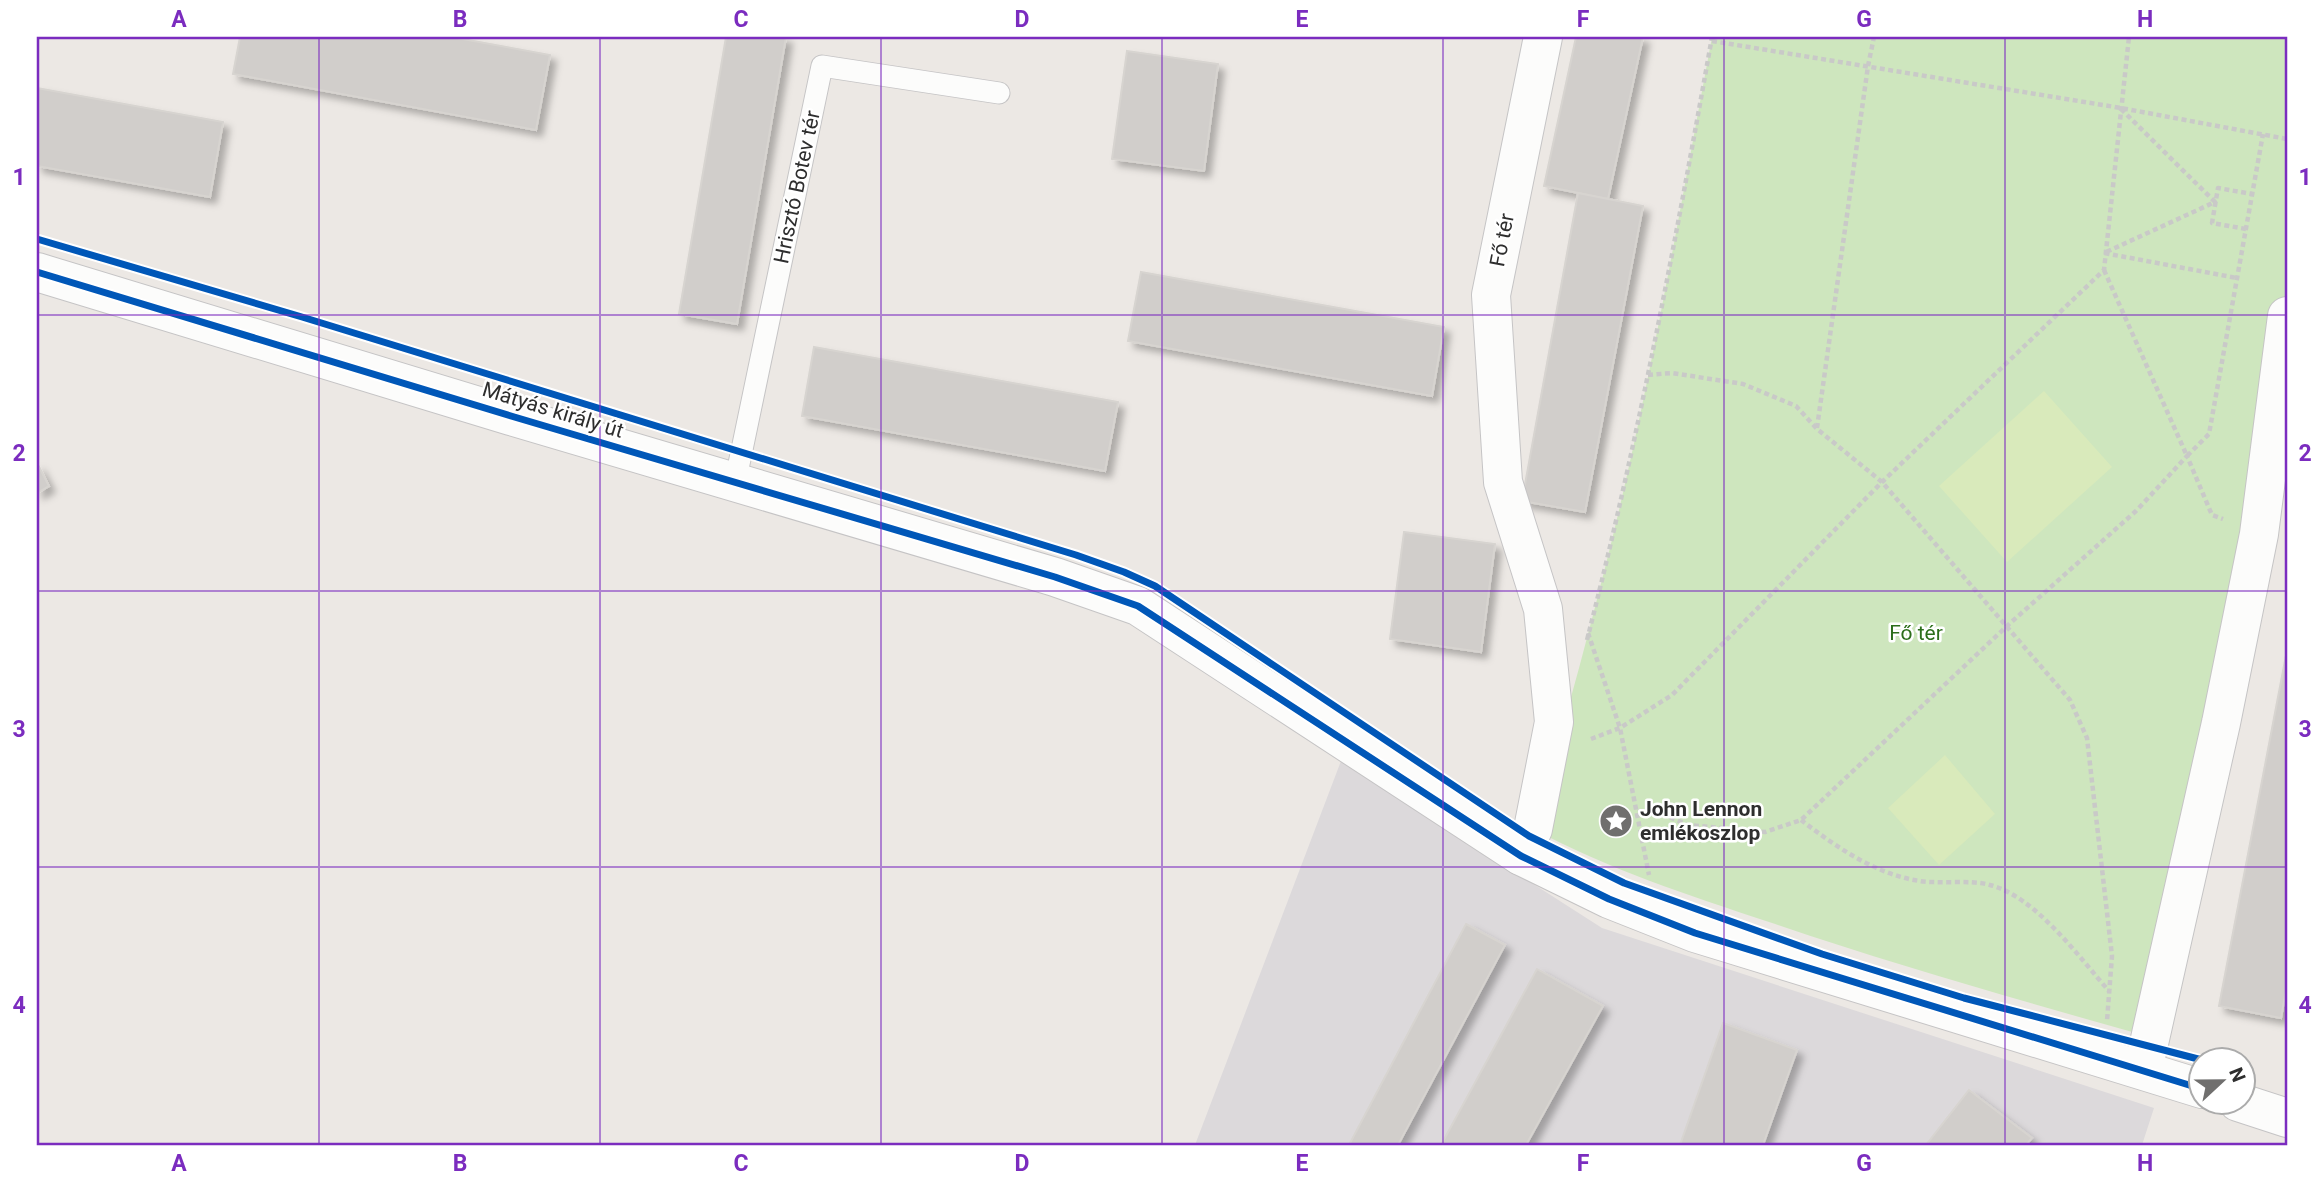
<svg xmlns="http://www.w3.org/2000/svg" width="2324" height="1182" viewBox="0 0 2324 1182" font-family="Roboto,sans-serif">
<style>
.industrial{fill:#dcd9db}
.green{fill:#cee6be}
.pitch{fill:#d9eabb}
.building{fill:#d1cecb;stroke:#d7d4d0;stroke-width:2;filter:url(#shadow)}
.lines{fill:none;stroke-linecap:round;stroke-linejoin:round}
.service-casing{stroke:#c5c4c5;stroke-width:23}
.minor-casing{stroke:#c5c4c5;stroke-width:40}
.path{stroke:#c9c9c8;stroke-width:4.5;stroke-dasharray:5 3.5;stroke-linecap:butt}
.service{stroke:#fcfcfb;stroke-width:21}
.minor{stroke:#fcfcfb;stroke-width:38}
.cycleway-casing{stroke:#fff;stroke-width:11}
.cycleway{stroke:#0057b8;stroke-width:7}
.grid{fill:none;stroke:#7b2cbf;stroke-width:2;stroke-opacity:0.55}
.labels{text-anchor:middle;stroke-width:5;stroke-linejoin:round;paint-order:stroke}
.street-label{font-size:21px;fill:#2e2e2e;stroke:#fff}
.park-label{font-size:21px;fill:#2c6e1b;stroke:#fff}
.poi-label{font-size:21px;font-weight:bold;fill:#2e2e2e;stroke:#fff;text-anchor:start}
.neatline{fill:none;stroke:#7b2cbf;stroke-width:2.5}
.grid-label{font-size:23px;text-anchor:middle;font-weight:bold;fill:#7b2cbf}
</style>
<defs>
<filter id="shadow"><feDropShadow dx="6" dy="6" stdDeviation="3.5" flood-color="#0004"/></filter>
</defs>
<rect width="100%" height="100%" fill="#ece8e4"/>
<polygon class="industrial" points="1341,761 1602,928 2154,1108 2142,1145 1195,1145"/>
<path class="green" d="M1712 37H2287V316L2150 1037C2022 1001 1895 965 1769 922 1688 895 1608 869 1533 829 1559 743 1583 656 1605 568 1649 393 1679 214 1712 37Z"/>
<g class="pitch">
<polygon points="2044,391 2112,467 2007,562 1939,486"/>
<polygon points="1945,755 1995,814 1939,865 1888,808"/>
</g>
<g class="building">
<polygon points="240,37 452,37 550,55 536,130 233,74"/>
<polygon points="726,37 786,37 737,324 679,314"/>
<polygon points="1576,37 1643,37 1608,199 1544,186"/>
<polygon points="1127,51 1218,64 1204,171 1112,159"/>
<polygon points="37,88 223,122 210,197 37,166"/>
<polygon points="1578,193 1643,206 1585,512 1522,501"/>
<polygon points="1141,272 1444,327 1432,396 1128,341"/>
<polygon points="814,347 1118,402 1105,471 802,416"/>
<polygon points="37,463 49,486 37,493"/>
<polygon points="1404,532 1495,544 1481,652 1390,639"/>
<polygon points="2287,650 2287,984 2281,1018 2219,1006"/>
<polygon points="1466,924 1505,945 1398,1145 1349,1145"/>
<polygon points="1537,969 1603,1006 1526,1145 1441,1145"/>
<polygon points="1723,1023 1797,1050 1763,1145 1680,1145"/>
<polygon points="1969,1090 2032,1138 2026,1145 1926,1145"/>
</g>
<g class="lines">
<defs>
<polyline id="service" points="735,483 822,66 999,93"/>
<g id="minor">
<polyline points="37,272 511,416 1055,577 1138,606 1521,856 1609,899 1695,933 2202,1089"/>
<polyline points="1521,856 1533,829 1554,722 1543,609 1503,482 1491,295 1543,37"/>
<polyline points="2143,1070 2221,723 2259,534 2287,316"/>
<polyline points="2238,1102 2287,1118"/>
</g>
</defs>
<use href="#service" class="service-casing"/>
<use href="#minor" class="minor-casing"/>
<g class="path">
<polyline points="1712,41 2121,108 2287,139"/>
<polyline points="2121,109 2215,202 2104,253 2237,278"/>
<polyline points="2246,229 2212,223 2218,188 2252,194"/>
<polyline points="2104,270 2187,456 2209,434 2263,134"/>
<polyline points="1648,375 1672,373 1743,384 1796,406 1817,429 1882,482 2070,700 2087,738 2112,956 2107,1021"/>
<polyline points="1817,428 1868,66 1874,37"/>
<polyline points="1588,633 1620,728 1649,875"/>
<path d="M1587 640C1638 441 1676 239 1712 37"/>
<polyline points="1591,739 1620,728 1672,695 1882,482 2104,270 2129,37"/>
<polyline points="1638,812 1651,809 1688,825 1765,832 1801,820 2007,626 2136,511 2187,456 2212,515 2223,519"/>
<path d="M1801 820C1835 846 1872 872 1914 880 1936 885 1970 879 1990 885 2036 897 2078 956 2109 991"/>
</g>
<use href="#service" class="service"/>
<use href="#minor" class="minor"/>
<defs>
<g id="cycleway">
<polyline points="37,239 302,317 1076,555 1124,572 1155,586 1529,836 1624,883 1822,954 1964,998 2202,1060"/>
<polyline points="37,272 511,416 1055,577 1138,606 1521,856 1609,899 1695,933 2202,1089"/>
</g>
</defs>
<use href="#cycleway" class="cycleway-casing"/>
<use href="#cycleway" class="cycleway"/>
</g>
<path class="grid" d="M319 37V1145M600 37V1145M881 37V1145M1162 37V1145M1443 37V1145M1724 37V1145M2005 37V1145M37 315H2287M37 591H2287M37 867H2287"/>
<defs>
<symbol id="sight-disc" viewBox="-11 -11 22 22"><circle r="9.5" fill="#706f6e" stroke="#fff"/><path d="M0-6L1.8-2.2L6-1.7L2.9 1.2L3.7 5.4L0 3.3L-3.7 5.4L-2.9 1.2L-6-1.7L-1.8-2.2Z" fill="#fff"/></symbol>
</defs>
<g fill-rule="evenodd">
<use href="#sight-disc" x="1597" y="802" width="38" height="38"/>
</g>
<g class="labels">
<g class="street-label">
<text transform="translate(797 187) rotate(-78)" y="7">Hrisztó Botev tér</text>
<text transform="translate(1502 240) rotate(-79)" y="7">Fő tér</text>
<text transform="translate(553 410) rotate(17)" y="7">Mátyás király út</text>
</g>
<g class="park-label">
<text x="1916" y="640">Fő tér</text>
</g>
<g class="poi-label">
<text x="1640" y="816">John Lennon<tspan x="1640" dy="24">emlékoszlop</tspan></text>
</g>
</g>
<rect width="2324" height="1182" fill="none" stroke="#ffffff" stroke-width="77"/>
<g transform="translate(2222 1081) rotate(68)"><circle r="33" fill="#ffffff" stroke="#ababab" stroke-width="2"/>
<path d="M0-5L12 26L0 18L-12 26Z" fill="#706f6e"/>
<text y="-10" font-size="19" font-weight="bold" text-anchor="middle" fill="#2e2e2e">N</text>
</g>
<rect x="38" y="38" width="2248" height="1106" class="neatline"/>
<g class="grid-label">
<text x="179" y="27">A</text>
<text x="460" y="27">B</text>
<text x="741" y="27">C</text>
<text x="1022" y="27">D</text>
<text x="1302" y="27">E</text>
<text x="1583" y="27">F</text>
<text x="1864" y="27">G</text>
<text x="2145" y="27">H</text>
<text x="19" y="185">1</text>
<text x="2305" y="185">1</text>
<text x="19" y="461">2</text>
<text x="2305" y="461">2</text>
<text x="19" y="737">3</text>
<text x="2305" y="737">3</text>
<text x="19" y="1013">4</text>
<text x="2305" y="1013">4</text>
<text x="179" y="1171">A</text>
<text x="460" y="1171">B</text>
<text x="741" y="1171">C</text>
<text x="1022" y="1171">D</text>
<text x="1302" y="1171">E</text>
<text x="1583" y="1171">F</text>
<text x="1864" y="1171">G</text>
<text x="2145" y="1171">H</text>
</g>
</svg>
